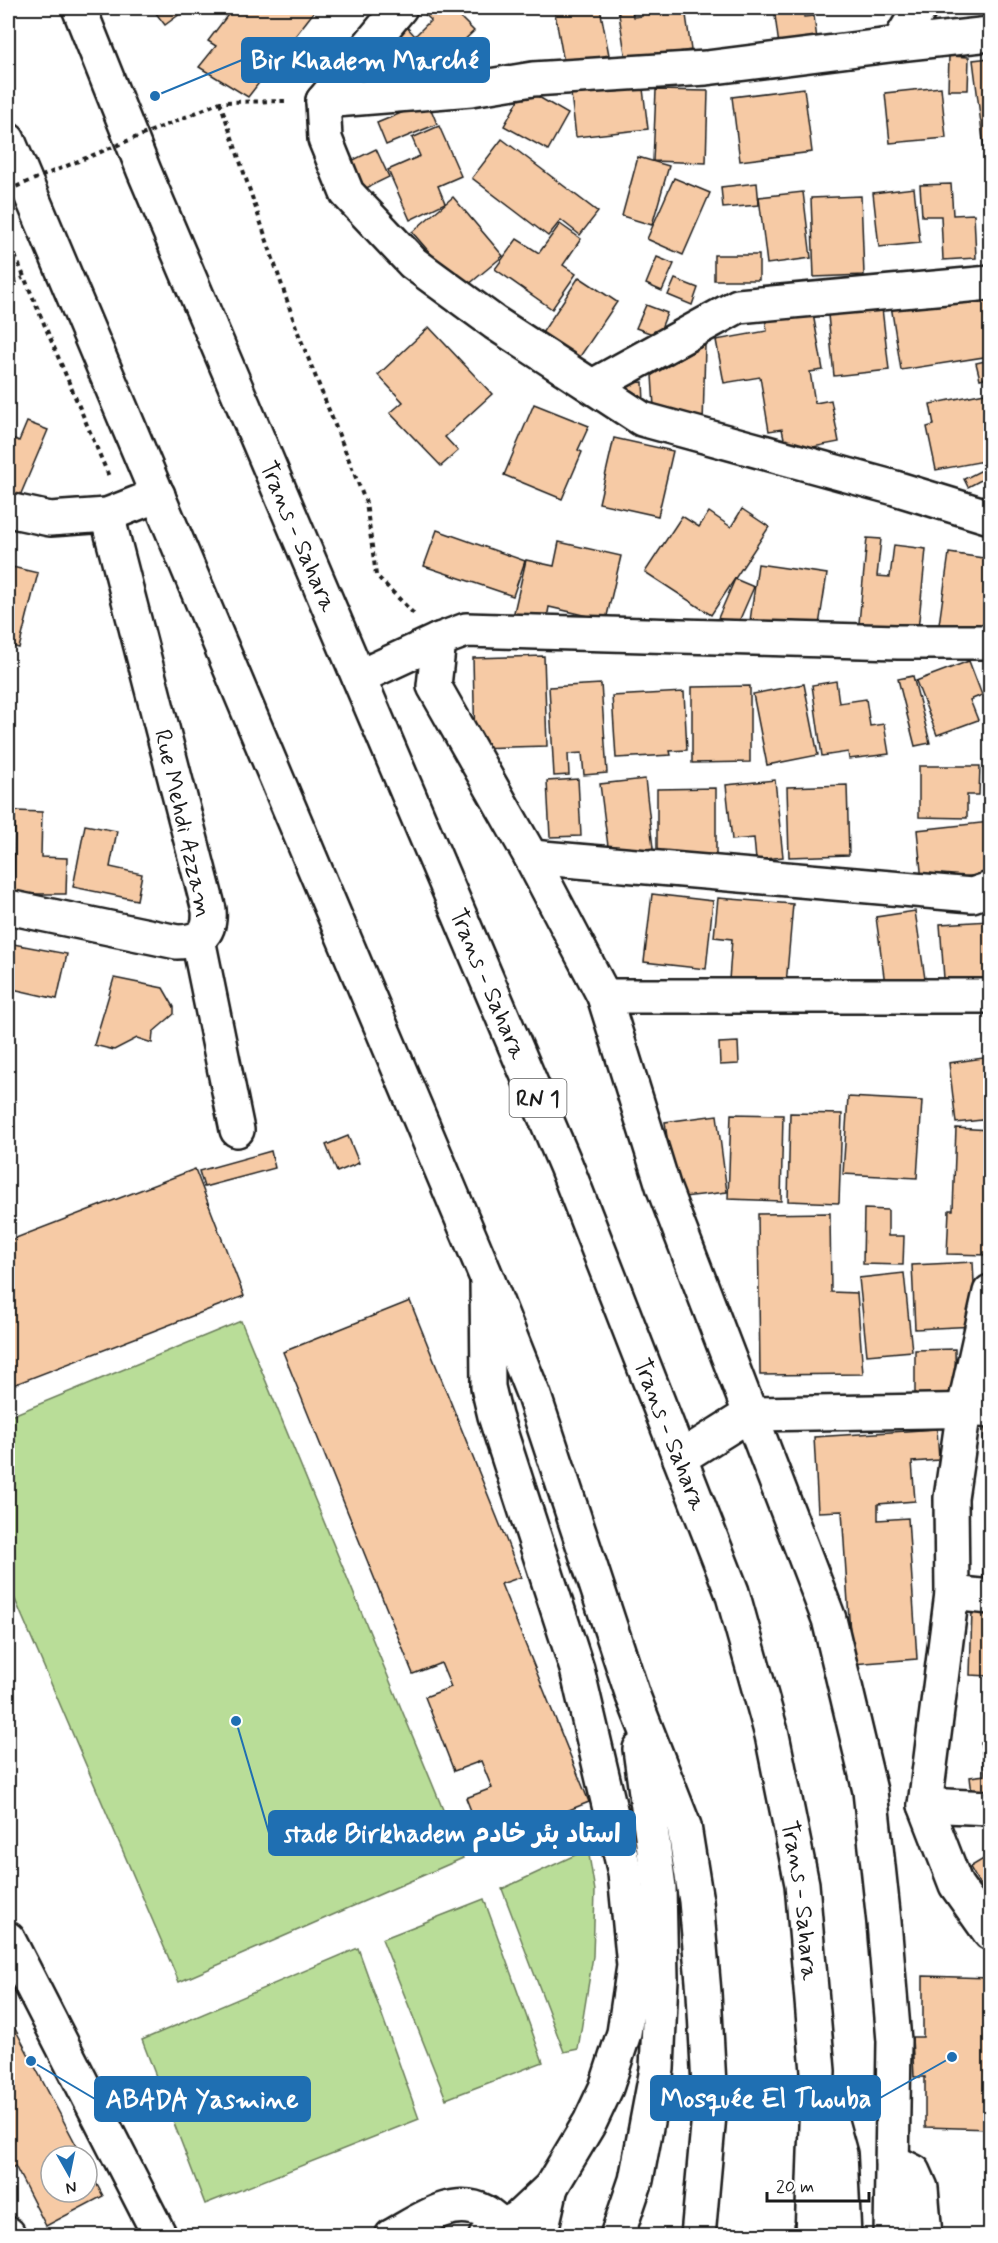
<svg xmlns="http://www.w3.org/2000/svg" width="998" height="2243" viewBox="0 0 998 2243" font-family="Mynerve,'Playpen Sans Arabic',sans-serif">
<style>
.green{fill:#b9dd98;stroke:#6a7c5a;stroke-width:1.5}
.building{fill:#f6caa5;stroke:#1c1c1c;stroke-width:1.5}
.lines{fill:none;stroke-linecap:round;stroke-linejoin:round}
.minor-casing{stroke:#1c1c1c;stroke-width:38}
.highway-casing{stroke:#1c1c1c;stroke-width:38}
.path{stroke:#1c1c1c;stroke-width:4;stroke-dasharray:4.5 4.5;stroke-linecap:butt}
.minor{stroke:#fff;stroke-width:33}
.highway{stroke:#fff;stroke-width:33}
.path-bridge{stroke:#1c1c1c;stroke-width:4;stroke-dasharray:4.5 4.5;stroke-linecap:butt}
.labels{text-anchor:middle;stroke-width:6;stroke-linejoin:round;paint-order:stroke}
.shield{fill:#fff;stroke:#606060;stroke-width:1.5}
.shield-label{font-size:22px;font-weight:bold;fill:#1c1c1c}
.street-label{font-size:24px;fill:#1c1c1c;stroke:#fff}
.leader{fill:none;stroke:#1f6fb2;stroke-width:2}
.callout-dot{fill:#1f6fb2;stroke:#fff;stroke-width:2}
.callout{fill:#1f6fb2;stroke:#1f6fb2;stroke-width:2}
.callout-label{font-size:26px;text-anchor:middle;font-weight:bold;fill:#fff}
</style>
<rect width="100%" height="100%" fill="#fff"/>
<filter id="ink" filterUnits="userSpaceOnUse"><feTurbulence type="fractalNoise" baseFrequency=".0167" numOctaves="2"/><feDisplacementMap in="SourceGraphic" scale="12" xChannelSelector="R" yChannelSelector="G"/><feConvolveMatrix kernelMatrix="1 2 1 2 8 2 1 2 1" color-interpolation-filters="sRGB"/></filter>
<g filter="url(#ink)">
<g class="green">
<polygon points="241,1321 463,1858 179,1982 8,1583 8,1417"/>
<polygon points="588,1849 595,1891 593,1956 578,2049 564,2052 502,1889"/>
<polygon points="484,1899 543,2062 446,2099 382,1939"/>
<polygon points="358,1948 419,2119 205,2204 142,2040"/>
</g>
<g class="building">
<polygon points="152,8 188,8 165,25"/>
<polygon points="233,8 243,9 245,8 317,8 248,97 199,67 216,46 208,41"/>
<polygon points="418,8 436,8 441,13 447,8 451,8 474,31 429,73 415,58 398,74 376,50 404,24 415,36 431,20"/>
<polygon points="554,8 600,8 609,55 564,63"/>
<polygon points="618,8 632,8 633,17 642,16 641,8 685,8 691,50 626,60"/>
<polygon points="774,8 803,8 804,17 814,16 818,47 780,53"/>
<polygon points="952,8 990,8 990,15"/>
<polygon points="949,56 969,57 968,90 948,90"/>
<polygon points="990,58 990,147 984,148 973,60"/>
<polygon points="612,81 613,92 643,89 648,129 576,137 570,85"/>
<polygon points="941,87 946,138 890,143 885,93"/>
<polygon points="804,88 812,152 740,161 732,97"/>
<polygon points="525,89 568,114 548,150 504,126"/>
<polygon points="656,90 708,91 706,163 653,161"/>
<polygon points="428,102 437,124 386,145 377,123"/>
<polygon points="439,126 461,176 438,186 445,203 410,220 388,170 420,156 412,138"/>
<polygon points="502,139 598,212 580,235 561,220 548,236 472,178"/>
<polygon points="376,149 389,177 354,194 341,166"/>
<polygon points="638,157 669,166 652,225 622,216"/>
<polygon points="674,178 710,193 683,255 647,239"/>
<polygon points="757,183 759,205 723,208 721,187"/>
<polygon points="951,184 953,215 974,214 976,258 943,260 941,216 922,216 920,185"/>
<polygon points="914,188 920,243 879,247 873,193"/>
<polygon points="803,192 811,258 767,264 759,197"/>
<polygon points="861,196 864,275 814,277 811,198"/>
<polygon points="453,197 503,256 462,290 412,232"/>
<polygon points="990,205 990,248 985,206"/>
<polygon points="560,224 581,239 563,265 576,274 552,309 495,269 517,239 539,253"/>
<rect x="714" y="255" width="45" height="25"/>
<polygon points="657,257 674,264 662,291 646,284"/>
<polygon points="579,277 617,302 577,361 540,336"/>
<polygon points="675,279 698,288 692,305 668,295"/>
<polygon points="990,289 990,356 901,370 891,305"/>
<polygon points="646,305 667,313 658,336 636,328"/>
<polygon points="812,308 823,370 810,372 815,403 831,400 839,442 787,452 782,429 769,431 760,377 724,383 716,340 767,331 765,316"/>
<polygon points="882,308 889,370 834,376 828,315"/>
<polygon points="429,327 492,394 445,437 458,451 441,466 390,413 403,402 378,375"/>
<polygon points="705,345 703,425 654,407 652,375"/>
<polygon points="990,360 990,377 980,379 976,363"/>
<polygon points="643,382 644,402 628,403 626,383"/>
<polygon points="990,392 990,460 936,470 927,427 934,425 930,404"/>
<polygon points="534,404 589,426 578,450 582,452 562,499 504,475"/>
<polygon points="27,422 48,430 17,503 8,499 8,436 19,441"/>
<polygon points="614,438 673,451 658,516 599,503"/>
<polygon points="990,466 990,488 989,488 983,479 968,487 964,479"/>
<polygon points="742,509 769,527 711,615 645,572 682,516 699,527 709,512 731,527"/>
<polygon points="437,530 525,561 513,596 424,566"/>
<polygon points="867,538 881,539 877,576 890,577 894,545 926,549 918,630 859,623"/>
<polygon points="559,542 621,556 606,620 549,607 545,629 512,621 526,560 554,566"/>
<polygon points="949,553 990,559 990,642 937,639"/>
<polygon points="758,564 827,574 817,638 749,628"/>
<polygon points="8,566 38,573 19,648 8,645"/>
<polygon points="735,579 754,587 737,626 718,618"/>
<polygon points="544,656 547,746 475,748 473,658"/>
<polygon points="969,661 982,695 970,700 978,720 937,735 916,681"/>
<polygon points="913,676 930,743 915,746 898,679"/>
<polygon points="836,681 839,703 866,699 870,726 884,724 889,754 849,759 848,752 822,756 812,685"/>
<polygon points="601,684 607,773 584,775 582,753 568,754 569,775 554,776 549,687"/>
<polygon points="804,684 818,755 767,765 753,694"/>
<polygon points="750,686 750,762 692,763 692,687"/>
<polygon points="684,692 687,750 670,751 671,755 616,758 612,696"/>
<polygon points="919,766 980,766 979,795 967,795 967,818 919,817"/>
<polygon points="578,779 581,836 550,837 547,781"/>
<polygon points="645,779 653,848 609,854 600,784"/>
<polygon points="775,780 783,857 756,860 754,838 732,840 726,785"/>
<polygon points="847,785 849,855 789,857 787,787"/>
<polygon points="716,788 716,854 657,855 657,789"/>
<polygon points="15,811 42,812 41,857 67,858 66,894 14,894"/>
<polygon points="990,822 990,874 922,881 917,830"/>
<polygon points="85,825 117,831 110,867 142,874 137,900 73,887"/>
<polygon points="652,894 713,901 706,969 644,962"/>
<polygon points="718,898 793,904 786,985 729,980 732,939 714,937"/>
<polygon points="915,911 925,979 885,984 876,917"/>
<polygon points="990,921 990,988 945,992 940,924"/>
<polygon points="8,943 67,954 57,999 8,988"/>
<polygon points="114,978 163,988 174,1007 174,1014 153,1032 152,1043 137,1038 114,1050 94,1045"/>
<polygon points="738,1042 739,1064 720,1065 719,1043"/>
<polygon points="990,1057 990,1119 956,1123 949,1063"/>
<polygon points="848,1097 922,1101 917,1178 843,1174"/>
<polygon points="790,1113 842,1114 839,1203 788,1201"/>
<polygon points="731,1114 783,1115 781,1201 728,1199"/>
<polygon points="717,1115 727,1192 675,1198 665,1122"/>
<polygon points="956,1128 990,1130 990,1255 947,1254 949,1210 953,1210"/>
<polygon points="348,1136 359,1163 337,1172 326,1145"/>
<polygon points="271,1151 275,1168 204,1187 199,1171"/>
<polygon points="195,1169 244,1296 8,1387 8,1241"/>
<polygon points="864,1209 888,1210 888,1236 904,1236 903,1265 863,1264"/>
<polygon points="830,1213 831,1292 857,1293 863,1374 760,1375 758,1214"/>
<polygon points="973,1262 976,1326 915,1329 912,1265"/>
<polygon points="904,1273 912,1351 867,1355 859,1278"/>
<polygon points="410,1301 521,1577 501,1584 589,1802 484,1844 466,1798 492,1788 481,1761 454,1771 425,1697 451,1687 441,1663 413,1674 283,1352"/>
<polygon points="955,1349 956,1403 915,1403 915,1350"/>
<polygon points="937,1429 939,1460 912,1462 915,1501 878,1504 878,1520 908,1518 917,1659 852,1664 842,1511 818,1512 814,1437"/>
<polygon points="984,1429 990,1429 990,1588 983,1588"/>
<polygon points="972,1611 990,1612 990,1676 970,1675"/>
<polygon points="990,1742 990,1800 973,1802 970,1777 985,1775 981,1743"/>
<polygon points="990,1855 990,1903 970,1867"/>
<polygon points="923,1976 990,1978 990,2129 925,2127 925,2077 914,2077 912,2037 923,2037"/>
<polygon points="14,2027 82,2156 51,2156 51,2192 87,2192 87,2166 103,2196 46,2226 15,2166 8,2170 8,2031"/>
</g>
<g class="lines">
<defs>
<g id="minor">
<polyline points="400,8 323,101 325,139 347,193 413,263 495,323 642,419 895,488 990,517"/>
<polyline points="898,44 990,34"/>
<polyline points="323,101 471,89 533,79 706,68 898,44 920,8"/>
<polyline points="593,386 738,306 990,283"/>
<polyline points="8,510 50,519 107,515 158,495"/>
<polyline points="359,677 439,640"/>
<polyline points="531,857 972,895 990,889"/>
<path d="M8 907 177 942C199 942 211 934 209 910L107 515"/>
<polyline points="198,939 237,1130"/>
<polyline points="604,996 990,996"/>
<polyline points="990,1292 964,1409 951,1498 952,1593 925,1805 990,1808"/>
<polyline points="680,1458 750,1414 990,1410"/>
<polyline points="952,1593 990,1597"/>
<polyline points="925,1805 956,1885 990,1933"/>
<polyline points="8,1939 160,2236"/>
<polyline points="892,2161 914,2172 921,2188 925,2236"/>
<polyline points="8,2234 8,2236"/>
<path d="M392 2236C420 2221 453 2195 485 2212 491 2216 498 2222 504 2226"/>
<polyline points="486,2236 518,2218 551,2187 590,2122 606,2088 624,2033 634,1966 625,1873 577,1669 495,1416 488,1387 487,1279"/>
<polyline points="540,2236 551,2187"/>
<polyline points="891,2236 894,2041 884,1922 870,1791 829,1619 664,1189 604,996 531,857 434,686 439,640 466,630 898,642 990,642"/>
</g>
<g id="highway">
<path id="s1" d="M79 8 144 171 566 1166 732 1592 772 1735 802 1884 818 2071 812 2236"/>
<polyline points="8,140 487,1278 534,1396 633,1696 684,1826 696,1901 704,1993 710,2104 698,2236"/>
<polyline points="827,2107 840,2154 844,2236"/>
<polyline points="617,2236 636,2180 657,2069 661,1978 659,1887 640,1749"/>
</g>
</defs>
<use href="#minor" class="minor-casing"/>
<use href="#highway" class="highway-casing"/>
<g class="path">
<polyline points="220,102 297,330 366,503 376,575 414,614"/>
<polyline points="193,114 220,102 289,101"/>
<polyline points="8,239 110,479"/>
<polyline points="8,263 15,282 23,278"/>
</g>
<use href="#minor" class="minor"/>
<use href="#highway" class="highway"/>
<polyline class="path-bridge" points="8,190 193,114"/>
</g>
</g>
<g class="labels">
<rect class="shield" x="509.5" y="1079" width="57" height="38" rx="4.5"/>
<g class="shield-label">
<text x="538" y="1106">RN 1</text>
</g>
<g class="street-label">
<text dy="8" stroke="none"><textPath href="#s1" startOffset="572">Trans - Sahara</textPath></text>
<text transform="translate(184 823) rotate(77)" y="8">Rue Mehdi Azzam</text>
<text dy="8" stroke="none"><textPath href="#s1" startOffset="1058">Trans - Sahara</textPath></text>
<text dy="8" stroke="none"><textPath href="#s1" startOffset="1544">Trans - Sahara</textPath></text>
<text dy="8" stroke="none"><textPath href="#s1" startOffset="2030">Trans - Sahara</textPath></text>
</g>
</g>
<path class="leader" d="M155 96L242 60M236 1721L269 1833M952 2057L880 2098M31 2061L95 2099"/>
<g class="callout-dot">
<circle cx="155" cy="96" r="6"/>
<circle cx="236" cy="1721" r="6"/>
<circle cx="952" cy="2057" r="6"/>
<circle cx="31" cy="2061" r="6"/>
</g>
<g class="callout">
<rect x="242" y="38" width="247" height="44" rx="6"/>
<rect x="269" y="1811" width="366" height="44" rx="6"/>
<rect x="651" y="2076" width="229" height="44" rx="6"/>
<rect x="95" y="2077" width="215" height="44" rx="6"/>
</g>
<g class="callout-label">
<text x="365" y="69">Bir Khadem Marché</text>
<text x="452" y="1842">stade Birkhadem استاد بئر خادم</text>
<text x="766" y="2107">Mosquée El Thouba</text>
<text x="202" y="2108">ABADA Yasmine</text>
</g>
<rect width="998" height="2243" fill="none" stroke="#fff" stroke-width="30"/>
<rect x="15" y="15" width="968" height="2213" fill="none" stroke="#1c1c1c" stroke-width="2" filter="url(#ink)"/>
<g transform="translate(69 2174) rotate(171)"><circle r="28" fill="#ffffff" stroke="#a4a4a4" stroke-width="1.5"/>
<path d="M0-4.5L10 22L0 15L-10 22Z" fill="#1f6fb2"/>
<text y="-9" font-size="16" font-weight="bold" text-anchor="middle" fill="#1c1c1c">N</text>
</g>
<path d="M767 2192v9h102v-9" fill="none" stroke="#1c1c1c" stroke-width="3"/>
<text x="776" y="2192" font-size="18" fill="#1c1c1c" stroke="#ffffff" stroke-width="4.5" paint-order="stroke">20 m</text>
</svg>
